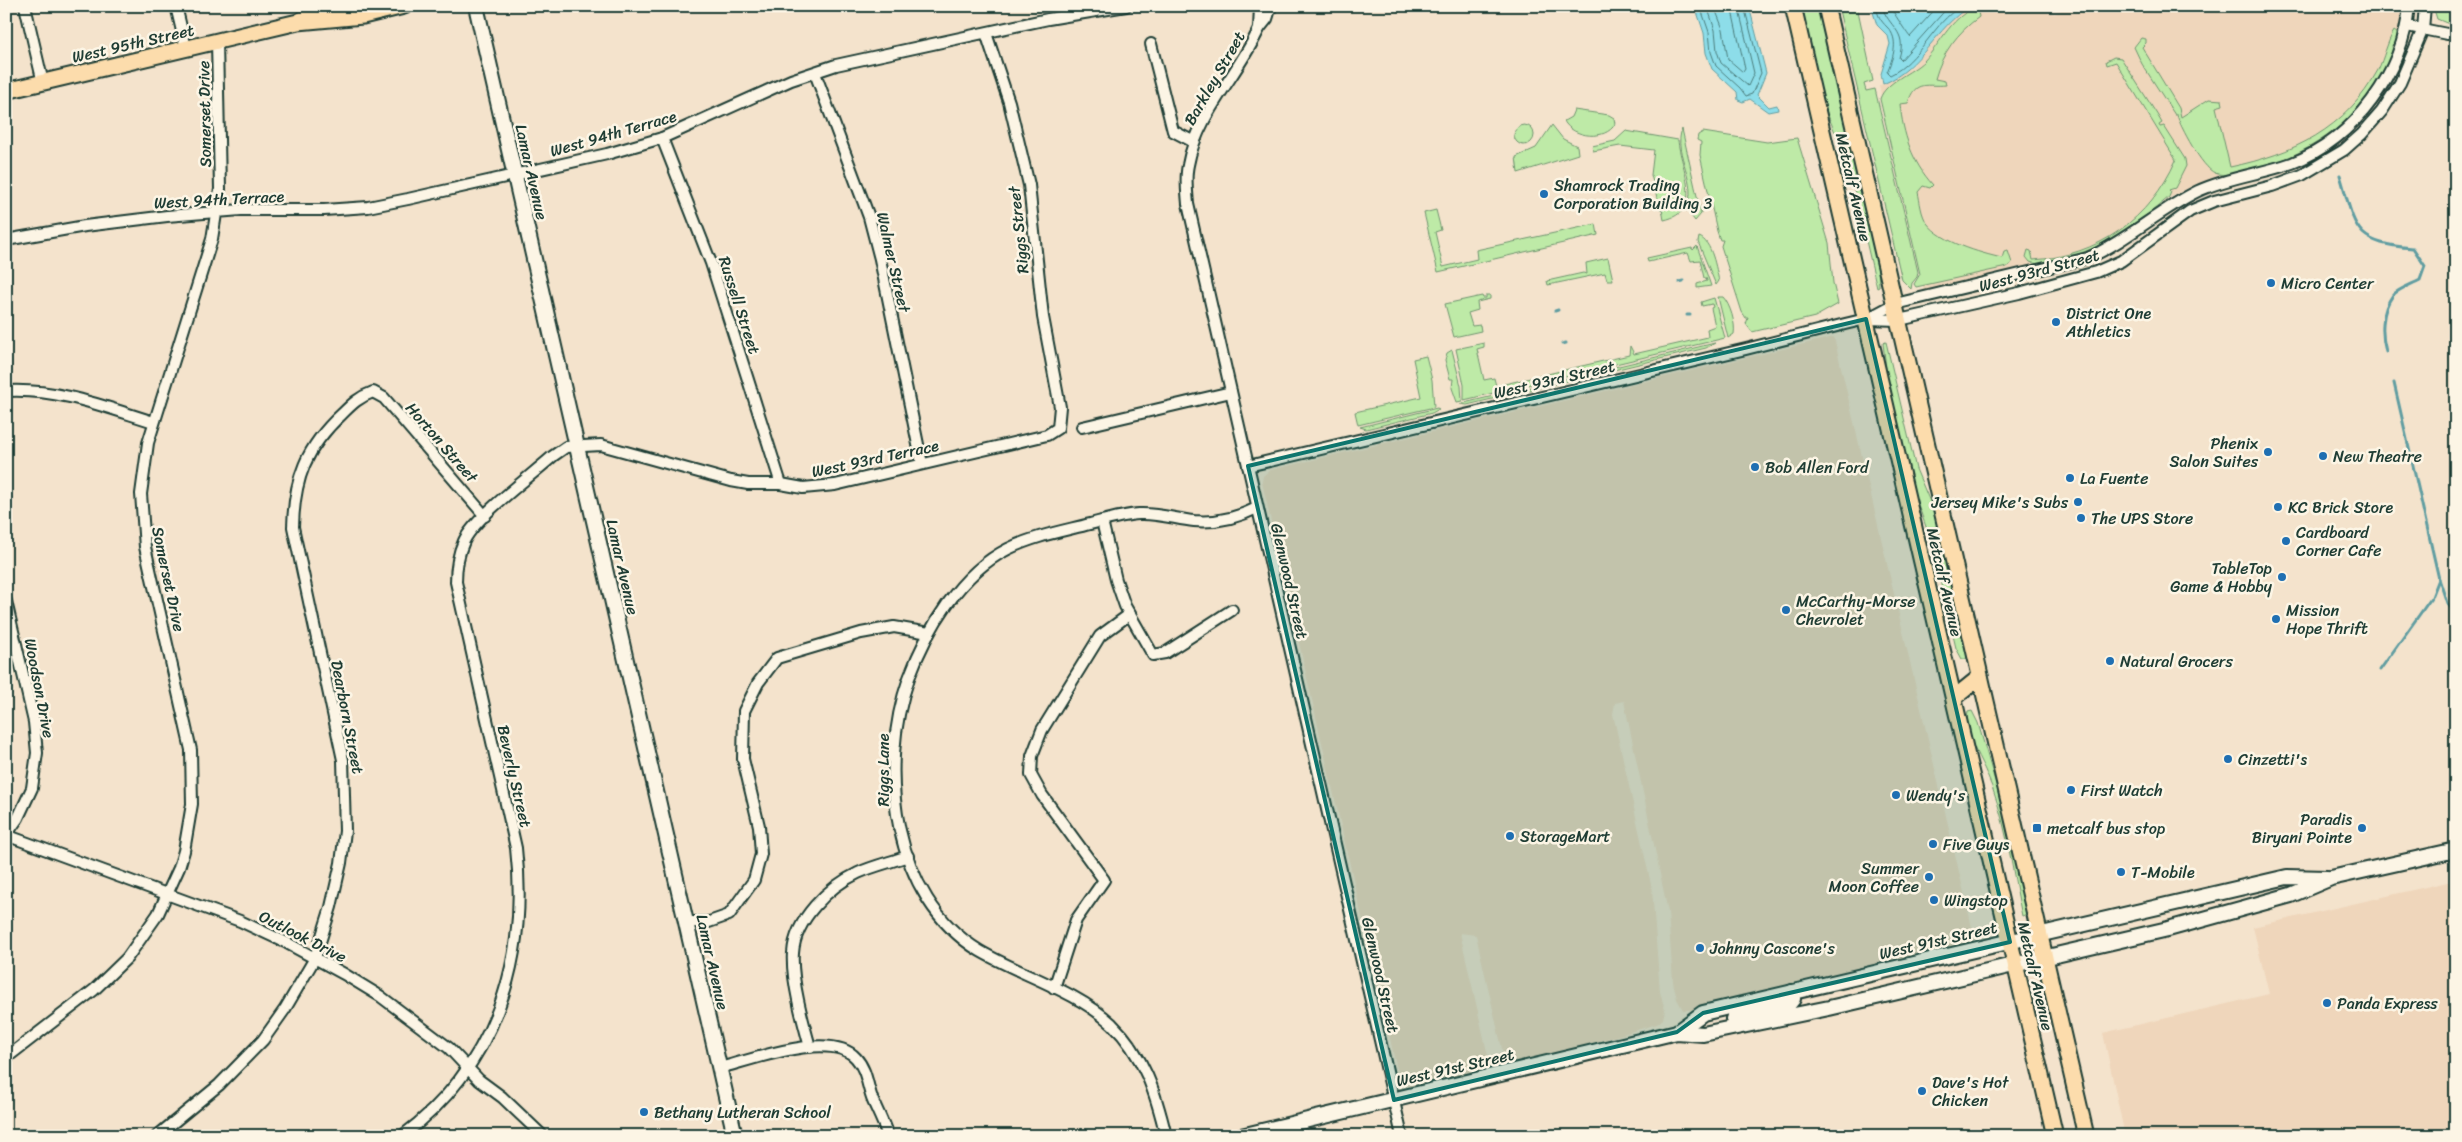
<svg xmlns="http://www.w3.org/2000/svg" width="2462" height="1142" viewBox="0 0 2462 1142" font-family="Sriracha,sans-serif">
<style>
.built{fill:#efd6bb}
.green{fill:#beeaa7;stroke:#6e946e}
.water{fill:#8ddde9;stroke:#619da1}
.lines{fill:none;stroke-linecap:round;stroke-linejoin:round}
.shore{stroke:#4b7d7c;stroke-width:1}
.stream{stroke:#619da1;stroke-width:3}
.street-casing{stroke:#1f3d34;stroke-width:14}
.secondary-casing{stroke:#1f3d34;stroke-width:18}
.primary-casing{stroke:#1f3d34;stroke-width:19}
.street{stroke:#fcf5e5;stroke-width:10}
.secondary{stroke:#fcf5e5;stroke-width:14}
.primary{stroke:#fcdcac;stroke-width:15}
.marked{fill:#0f766e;fill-opacity:0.2;stroke:#0f766e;stroke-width:4;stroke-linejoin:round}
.poi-dot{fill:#1f6fb2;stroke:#fcf5e5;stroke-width:2}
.labels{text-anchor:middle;stroke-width:5;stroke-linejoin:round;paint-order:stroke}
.street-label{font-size:16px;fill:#1f3d34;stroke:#fcf5e5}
.poi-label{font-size:16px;fill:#1f3d34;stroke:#fcf5e5;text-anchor:start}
</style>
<rect width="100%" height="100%" fill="#f4e3cc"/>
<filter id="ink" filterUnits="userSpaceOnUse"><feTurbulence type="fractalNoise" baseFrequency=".02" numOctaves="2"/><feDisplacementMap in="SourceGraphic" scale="10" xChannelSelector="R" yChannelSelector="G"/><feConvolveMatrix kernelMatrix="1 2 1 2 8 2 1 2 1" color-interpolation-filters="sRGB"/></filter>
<g filter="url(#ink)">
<g class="built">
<polygon points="1970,6 2038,6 2040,10 2055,14 2067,6 2404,6 2401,28 2392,53 2364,101 2334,131 2309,149 2277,162 2223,175 2196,184 2165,200 2147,216 2086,252 1924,291 1879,86 1912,67 1947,23"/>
<polygon points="1834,337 1975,940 1953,949 1691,1010 1683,1010 1677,999 1673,982 1668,912 1624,701 1615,703 1613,714 1652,889 1660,992 1665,1010 1663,1019 1657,1024 1583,1046 1510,1063 1504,1058 1503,1053 1476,935 1460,933 1491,1069 1413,1087 1402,1083 1397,1069 1262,482 1263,476 1270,470"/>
<polygon points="2456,880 2456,1136 2125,1136 2103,1033 2269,994 2253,927"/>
</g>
<g class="green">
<polygon points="1801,6 1819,6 1878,267 1879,287 1877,288 1848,163 1824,106"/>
<polygon points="1838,6 1857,6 1873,81 1864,84 1866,91 1875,89 1918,272 1917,277 1912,283 1911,289 1902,280"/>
<polygon points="2433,6 2456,6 2456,23 2449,24 2437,19"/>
<path d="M1979 7 1981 10 1978 12 1979 17C1957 33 1942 53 1935 79L1945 81 1946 85C1927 87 1915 79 1908 103L1900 104C1903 134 1912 162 1933 185L1930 188 1923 186 1918 192C1920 201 1921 215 1927 223 1941 242 1980 253 2002 258L2004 252 2008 251 2012 263 2007 267 1916 287 1914 284 1920 274 1880 99C1885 82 1912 73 1924 61 1941 43 1953 13 1979 7Z"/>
<path d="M2394 31 2397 33 2396 44 2392 45C2394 53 2388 62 2385 69 2358 124 2303 159 2245 171 2236 172 2224 177 2215 173 2202 168 2180 126 2177 115H2175L2142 64 2134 47 2141 38 2146 39V43L2142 47 2179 108 2181 117 2209 99 2222 100 2223 105 2216 107 2230 167C2293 154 2346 129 2378 70 2384 58 2387 42 2394 31Z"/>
<path d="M2114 57 2121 58 2158 116 2162 123 2159 125 2160 127 2164 126 2185 159 2186 166 2175 188 2169 190 2171 192 2169 197C2136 225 2104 249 2060 259 2050 262 2040 266 2030 262L2026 257 2028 250 2031 251 2033 260C2098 256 2150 219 2176 160L2116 62 2107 65 2106 61Z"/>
<path d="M1574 110 1609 115 1614 118 1615 124C1606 141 1573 138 1564 121L1571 117Z"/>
<polygon points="1552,125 1563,139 1577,146 1578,154 1518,173 1516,157 1536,148"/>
<circle cx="1524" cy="135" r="10"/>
<path d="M1682 129 1701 214 1695 221 1686 209C1700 182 1672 155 1682 129Z"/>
<path d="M1626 131 1678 140C1680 167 1706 211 1664 220L1662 209H1660L1651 175 1654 150 1620 146 1593 151 1592 146 1615 141Z"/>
<polygon points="1703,132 1767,142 1797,138 1829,243 1833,283 1838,304 1815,317 1752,332 1746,324 1748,318 1746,318 1742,312 1721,246 1723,240 1720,240 1717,231 1700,155 1701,142 1697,140 1698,135"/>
<polygon points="1436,210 1441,230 1435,232 1443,267 1477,259 1476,250 1596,224 1598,235 1438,272 1424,213"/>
<path d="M1699 237C1712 241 1716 269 1719 281L1716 285 1698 242Z"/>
<polygon points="1697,246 1711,286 1697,288 1697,284 1707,281 1706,278 1704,278 1700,260 1691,261 1688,253 1648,262 1647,258 1692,248 1693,250"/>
<polygon points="1608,258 1613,280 1607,280 1605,273 1548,285 1547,281 1583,273 1587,274 1586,263"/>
<polygon points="1486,295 1490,295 1490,299 1477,302 1478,310 1468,313 1472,326 1480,325 1481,331 1454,337 1445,304 1482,296 1483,298 1486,298"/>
<path d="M1718 297H1723C1730 304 1736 324 1734 334L1728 338Z"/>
<polygon points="1714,298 1725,338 1464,400 1464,385 1456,349 1484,343 1484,347 1477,349 1484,380 1494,378 1496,386 1629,355 1630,346 1634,354 1708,337 1707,329 1715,326 1711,308 1713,307 1712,304 1702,306 1701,302"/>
<polygon points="1886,342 1916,469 1936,516 1966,646 1967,659 1962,659 1956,648 1930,538 1915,496 1887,376 1883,343"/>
<polygon points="1715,343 1706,348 1467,405 1460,404"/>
<polygon points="1452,350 1461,386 1462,401 1457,402 1452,388 1453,379 1450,379 1445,360 1447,353"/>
<polygon points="1426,356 1432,380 1434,407 1358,425 1355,412 1421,397 1413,359"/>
<polygon points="1437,408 1439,409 1432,413 1366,429 1360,427"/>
<path d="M1972 711 1978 723 2009 829 2027 914 2022 916C2012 869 2005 813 1985 770 1977 753 1964 732 1968 712Z"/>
</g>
<g class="water">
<polygon points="1695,6 1749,6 1766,73 1757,95 1769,107 1777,105 1778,110 1768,112 1750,99 1743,102 1738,100 1737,92 1712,69 1706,53 1704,33"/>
<path d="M1871 6H1970C1935 28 1922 68 1883 84L1881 74 1890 44 1888 36 1877 25Z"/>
</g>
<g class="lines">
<g class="shore">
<polyline points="1700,6 1709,32 1711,52 1716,66 1740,88 1746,96 1752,94 1761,73 1744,6"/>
<polyline points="1707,6 1715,30 1717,51 1721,63 1748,86 1754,73 1738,6"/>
<polyline points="1714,6 1723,29 1728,59 1743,72 1745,69 1731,6"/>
<path d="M1876 6C1878 16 1880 20 1887 27 1900 39 1893 58 1887 72L1890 75C1920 61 1932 24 1961 6"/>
<path d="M1882 6C1888 28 1908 30 1899 58L1901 60 1949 6"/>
<path d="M1890 6C1891 9 1908 35 1910 37L1938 6"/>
</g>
<g class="stream">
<path d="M2340 175C2356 228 2352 243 2413 248L2425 266 2420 280C2413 284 2398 289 2393 295 2381 311 2381 334 2386 352"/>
<polyline points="1679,282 1683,281"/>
<polyline points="1555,311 1558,310"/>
<polyline points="1687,315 1690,315"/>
<polyline points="1562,344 1566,343"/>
<polyline points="2394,383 2439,579 2447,603 2456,614"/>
<polyline points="2380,670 2432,597 2439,579"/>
</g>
<defs>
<g id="street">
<polyline points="25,6 43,83"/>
<polyline points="176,6 186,48"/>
<path d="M1271 6 1267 19 1259 29C1238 75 1197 114 1188 165 1185 178 1187 191 1188 204L1402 1136"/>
<polyline points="2407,26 2447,34 2456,33"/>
<polyline points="1259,29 1260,6"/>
<polyline points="1151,44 1173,131 1194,142"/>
<polyline points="815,73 869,217 880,259 922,464"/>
<polyline points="662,138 711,263 781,484"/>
<polyline points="6,240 85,226 167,216 241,210 324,210 368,207 408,199 607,154 662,138 791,80 836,65 1048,19 1126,6"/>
<path d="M1867 319 1895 304 2088 258C2128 240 2159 210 2198 191 2228 177 2261 174 2292 163 2355 139 2403 72 2409 6"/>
<path d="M6 391C58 388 105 407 154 422"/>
<polyline points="1082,427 1231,392"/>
<polyline points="1248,466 1746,349 1845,324 1866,319 1899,320 2019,293 2096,272 2121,261 2190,211 2214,201 2272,186 2302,175 2344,150 2362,134 2382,111 2400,83 2423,29 2425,6"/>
<polyline points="1102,521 1116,580 1125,606 1153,655 1165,653 1232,610"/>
<polyline points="6,601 34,722 37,753 32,788 18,818 6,835"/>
<polyline points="6,835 240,921 287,943 344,974 380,996 449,1048 479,1080 502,1097 543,1136"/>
<polyline points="686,922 709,922 729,915 754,880 761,854 759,826 743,759 744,711 758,683 777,658 861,633 894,627 929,633"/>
<polyline points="1054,988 1076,920 1104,880 1042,795 1031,775 1032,756 1042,730 1100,636 1130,614"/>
<path d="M810 1047C803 1022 791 979 793 953 795 920 828 887 858 873 873 866 891 862 908 856"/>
<polyline points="6,1058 94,990 127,958 158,914 179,868 184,851 192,804 191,750 145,547 141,494 148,443 212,239 220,189 217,41"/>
<path d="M720 1068C751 1060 831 1030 856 1058 867 1070 867 1086 873 1101 878 1112 884 1124 888 1136"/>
<path d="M157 1136 219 1085 263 1040 285 1009 315 958 331 907 341 863 345 831 343 760 293 527C294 479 306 447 342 414 352 404 359 397 373 392L384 398 485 516"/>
<path d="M402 1136C495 1067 529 960 516 848L456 582C456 568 458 554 464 541 476 516 531 476 553 456L566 447 601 445 731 481 748 484H781L803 488 835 485 1047 435 1058 428 1060 407 1043 317 1029 185 1009 102 986 33"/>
<path d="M1166 1136C1156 1094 1144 1055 1112 1024 1075 990 1023 976 980 951 892 898 877 768 909 678 927 629 960 573 1008 549 1034 536 1063 531 1090 524 1106 520 1123 515 1139 514 1158 513 1176 519 1194 521 1217 523 1237 518 1257 508"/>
</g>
<g id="secondary">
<polyline points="476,6 735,1136"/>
<polyline points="1733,1019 1788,1005 1793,999 1792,992"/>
<polyline points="1677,1032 1703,1013 2287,877 2327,878"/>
<polyline points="1241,1136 1677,1032 1703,1034 1829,1008 2069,952 2168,929 2291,895 2331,878 2456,850"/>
</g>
<g id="primary">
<polyline points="1793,6 2055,1136"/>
<polyline points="1826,6 2086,1136"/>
<polyline points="301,20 327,6"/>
<polyline points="6,91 298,22 363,16 404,6"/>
<polyline points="1954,698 1980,677"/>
</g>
</defs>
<use href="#street" class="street-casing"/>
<use href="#secondary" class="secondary-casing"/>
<use href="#primary" class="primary-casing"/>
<use href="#street" class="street"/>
<use href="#secondary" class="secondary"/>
<use href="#primary" class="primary"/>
</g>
</g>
<path class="marked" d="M1866 319 2010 942 1703 1013 1677 1032 1394 1100 1248 466Z"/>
<g class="poi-dot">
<circle cx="1544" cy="194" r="5"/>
<circle cx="2271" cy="283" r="5"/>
<circle cx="2056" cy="322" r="5"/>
<circle cx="2268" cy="452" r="5"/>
<circle cx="2323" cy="456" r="5"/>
<circle cx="1755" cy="467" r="5"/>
<circle cx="2070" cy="478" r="5"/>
<circle cx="2078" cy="502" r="5"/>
<circle cx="2278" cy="507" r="5"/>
<circle cx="2081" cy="518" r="5"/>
<circle cx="2286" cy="541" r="5"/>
<circle cx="2282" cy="577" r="5"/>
<circle cx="1786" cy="610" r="5"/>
<circle cx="2276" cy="619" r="5"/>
<circle cx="2110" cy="661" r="5"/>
<circle cx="2228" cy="759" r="5"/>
<circle cx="2071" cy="790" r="5"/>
<circle cx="1896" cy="795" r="5"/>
<rect x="2032" y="823" width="10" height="10" rx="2.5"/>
<circle cx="2362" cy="828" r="5"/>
<circle cx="1510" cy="836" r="5"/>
<circle cx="1933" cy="844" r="5"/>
<circle cx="2121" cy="872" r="5"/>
<circle cx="1929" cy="877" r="5"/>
<circle cx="1934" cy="900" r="5"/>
<circle cx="1700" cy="948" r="5"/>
<circle cx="2327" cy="1003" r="5"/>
<circle cx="1922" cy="1091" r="5"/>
<circle cx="644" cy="1112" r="5"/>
</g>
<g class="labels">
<g class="street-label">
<text transform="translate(133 43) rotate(-13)" y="6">West 95th Street</text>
<text transform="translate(1214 78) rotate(-60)" y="6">Barkley Street</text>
<text transform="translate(204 114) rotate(-91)" y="6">Somerset Drive</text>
<text transform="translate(613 133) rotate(-16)" y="6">West 94th Terrace</text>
<text transform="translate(532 172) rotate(77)" y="6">Lamar Avenue</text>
<text transform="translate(1854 187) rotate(77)" y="6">Metcalf Avenue</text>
<text transform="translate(219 199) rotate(-3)" y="6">West 94th Terrace</text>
<text transform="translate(1018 230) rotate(-96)" y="6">Riggs Street</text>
<text transform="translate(894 262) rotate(77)" y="6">Walmer Street</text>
<text transform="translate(2039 270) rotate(-15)" y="6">West 93rd Street</text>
<text transform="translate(740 305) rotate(72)" y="6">Russell Street</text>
<text transform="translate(1554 379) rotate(-13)" y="6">West 93rd Street</text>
<text transform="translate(442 442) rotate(49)" y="6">Horton Street</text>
<text transform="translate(875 458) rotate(-12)" y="6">West 93rd Terrace</text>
<text transform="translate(623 567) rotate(77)" y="6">Lamar Avenue</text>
<text transform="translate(169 579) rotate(78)" y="6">Somerset Drive</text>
<text transform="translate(1290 581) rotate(77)" y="6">Glenwood Street</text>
<text transform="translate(1945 582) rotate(77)" y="6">Metcalf Avenue</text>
<text transform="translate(40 688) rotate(79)" y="6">Woodson Drive</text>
<text transform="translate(348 717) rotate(79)" y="6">Dearborn Street</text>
<text transform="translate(883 770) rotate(-90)" y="6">Riggs Lane</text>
<text transform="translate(515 776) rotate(77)" y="6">Beverly Street</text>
<text transform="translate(303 936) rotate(27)" y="6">Outlook Drive</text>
<text transform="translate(1938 940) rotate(-13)" y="6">West 91st Street</text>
<text transform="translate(713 962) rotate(77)" y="6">Lamar Avenue</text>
<text transform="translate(1381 975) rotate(77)" y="6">Glenwood Street</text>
<text transform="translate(2036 976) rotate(77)" y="6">Metcalf Avenue</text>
<text transform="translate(1455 1067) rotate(-13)" y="6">West 91st Street</text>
</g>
<g class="poi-label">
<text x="1554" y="191">Shamrock Trading<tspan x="1554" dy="18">Corporation Building 3</tspan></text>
<text x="2281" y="289">Micro Center</text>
<text x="2066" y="319">District One<tspan x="2066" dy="18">Athletics</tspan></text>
<text x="2258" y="449" text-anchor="end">Phenix<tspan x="2258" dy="18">Salon Suites</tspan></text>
<text x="2333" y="462">New Theatre</text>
<text x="1765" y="473">Bob Allen Ford</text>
<text x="2080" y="484">La Fuente</text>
<text x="2068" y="508" text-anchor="end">Jersey Mike's Subs</text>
<text x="2288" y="513">KC Brick Store</text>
<text x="2091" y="524">The UPS Store</text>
<text x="2296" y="538">Cardboard<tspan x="2296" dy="18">Corner Cafe</tspan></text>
<text x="2272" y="574" text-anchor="end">TableTop<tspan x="2272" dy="18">Game &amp; Hobby</tspan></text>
<text x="1796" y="607">McCarthy-Morse<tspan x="1796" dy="18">Chevrolet</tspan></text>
<text x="2286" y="616">Mission<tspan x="2286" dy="18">Hope Thrift</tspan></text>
<text x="2120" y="667">Natural Grocers</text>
<text x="2238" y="765">Cinzetti's</text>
<text x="2081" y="796">First Watch</text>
<text x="1906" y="801">Wendy's</text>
<text x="2352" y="825" text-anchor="end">Paradis<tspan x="2352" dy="18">Biryani Pointe</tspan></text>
<text x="2047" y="834">metcalf bus stop</text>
<text x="1520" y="842">StorageMart</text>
<text x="1943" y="850">Five Guys</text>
<text x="1919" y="874" text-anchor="end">Summer<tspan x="1919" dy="18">Moon Coffee</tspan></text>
<text x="2131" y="878">T-Mobile</text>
<text x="1944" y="906">Wingstop</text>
<text x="1710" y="954">Johnny Cascone's</text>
<text x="2337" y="1009">Panda Express</text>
<text x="1932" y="1088">Dave's Hot<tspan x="1932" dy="18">Chicken</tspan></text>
<text x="654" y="1118">Bethany Lutheran School</text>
</g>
</g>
<rect width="2462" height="1142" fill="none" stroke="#fcf5e5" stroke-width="25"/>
<rect x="12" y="12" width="2437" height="1117" fill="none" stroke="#1f3d34" stroke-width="2" filter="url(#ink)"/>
</svg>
